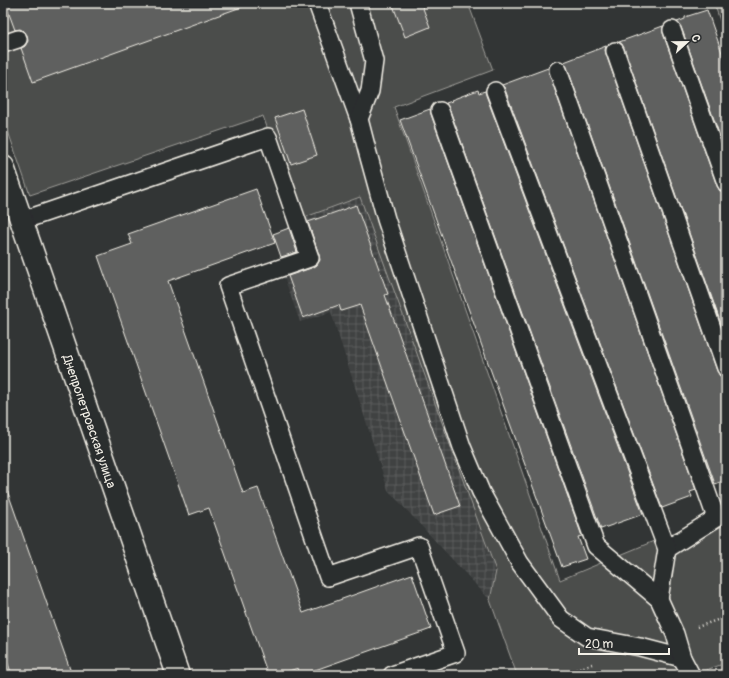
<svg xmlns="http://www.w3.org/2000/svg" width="729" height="678" viewBox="0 0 729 678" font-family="Pangolin,sans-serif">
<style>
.industrial{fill:url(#industrial-grid)}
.green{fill:#4b4d4c;stroke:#a09f9a}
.building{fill:#5f605f;stroke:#f4f1e8}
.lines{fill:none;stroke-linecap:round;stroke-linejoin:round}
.lane-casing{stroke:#f4f1e8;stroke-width:20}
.street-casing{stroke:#f4f1e8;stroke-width:25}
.path{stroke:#f4f1e8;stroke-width:2.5;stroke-dasharray:1 3;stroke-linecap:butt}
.lane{stroke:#2a2d2e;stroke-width:17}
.street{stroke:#2a2d2e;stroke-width:22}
.labels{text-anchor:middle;stroke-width:3.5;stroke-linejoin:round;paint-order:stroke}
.street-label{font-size:13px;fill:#f4f1e8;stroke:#2a2d2e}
</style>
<defs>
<pattern id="industrial-grid" width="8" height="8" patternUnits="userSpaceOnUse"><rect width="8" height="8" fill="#404242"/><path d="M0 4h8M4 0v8" fill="none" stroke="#5c5e5d"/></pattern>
</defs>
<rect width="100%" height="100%" fill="#323535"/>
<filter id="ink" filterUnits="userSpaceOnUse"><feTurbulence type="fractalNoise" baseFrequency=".025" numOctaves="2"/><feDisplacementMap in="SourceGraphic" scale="8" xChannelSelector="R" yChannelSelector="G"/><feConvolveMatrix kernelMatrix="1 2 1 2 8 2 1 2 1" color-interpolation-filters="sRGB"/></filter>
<g filter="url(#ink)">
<polygon class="industrial" points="360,197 496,571 490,600 388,490 331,312 300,322 283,274 315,262 300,219"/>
<g class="green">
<polygon points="3,3 468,3 493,70 394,107 560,580 726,511 726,663 692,675 517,675 490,600 496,571 360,197 300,219 263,116 30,195 3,117"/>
<polygon points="714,3 726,3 726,38"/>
</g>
<g class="building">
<polygon points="5,3 243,3 244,6 33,82 21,48 25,46 28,41 27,35 25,32 20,29 15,30"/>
<polygon points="392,3 421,3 430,27 405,37"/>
<polygon points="707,10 726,64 726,153 681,27 677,22 685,19 685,17"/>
<polygon points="663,26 663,33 717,186 720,191 726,193 726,338 624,48 622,44 619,42"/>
<polygon points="606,46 605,50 606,54 717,371 720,376 726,378 726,480 715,484 567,67 564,62"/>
<polygon points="548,68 549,73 696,490 690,492 692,497 662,508 504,87 502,85"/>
<polygon points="478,90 479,93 485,91 486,95 643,514 601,529 449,108 446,103 452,101 451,100"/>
<polygon points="302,109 317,155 291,164 275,118"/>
<polygon points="430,109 431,114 582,536 578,537 586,559 562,567 400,120"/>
<polygon points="256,189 275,243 168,281 243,493 258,488 303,613 412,574 431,629 301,675 300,675 298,668 277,675 268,675 209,508 189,515 98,256 132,244 128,234"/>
<polygon points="356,205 388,294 385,295 460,506 434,515 360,305 341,311 339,305 303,318 288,276 314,267 317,265 320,260 319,255 308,222"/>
<polygon points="289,228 297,252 281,257 273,234"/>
<polygon points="3,490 7,490 72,675 12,675 3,650"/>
</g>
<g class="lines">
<defs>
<g id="lane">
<polyline points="317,3 359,119"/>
<polyline points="358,3 374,61 370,91 359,119 367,150 386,219 462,447 481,492 520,563 561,619 587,637 640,647 682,658"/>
<polyline points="672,30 726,183"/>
<polyline points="3,44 18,39"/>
<polyline points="615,51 726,368"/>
<polyline points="558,70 716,518 667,549"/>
<polyline points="495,91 667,549 659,599"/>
<polyline points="440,111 596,546 659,599 675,634 682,658 691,675"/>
<polyline points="21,221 268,137 310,258 228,286 328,577 419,546 456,653 392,675"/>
</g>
<polyline id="street" points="3,167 178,675"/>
</defs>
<use href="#lane" class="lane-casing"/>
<use href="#street" class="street-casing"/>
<g class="path">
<polyline points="697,627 726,617"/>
<polyline points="561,675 592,664"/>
</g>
<use href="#lane" class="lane"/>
<use href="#street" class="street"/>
</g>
</g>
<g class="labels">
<g class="street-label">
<text transform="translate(90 421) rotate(71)" y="5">Днепропетровская улица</text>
</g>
</g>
<rect width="729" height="678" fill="none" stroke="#2a2d2e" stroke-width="16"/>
<rect x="8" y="8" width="713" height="662" fill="none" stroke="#f4f1e8" stroke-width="1.5" filter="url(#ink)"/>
<g transform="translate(687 42) rotate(68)" stroke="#2a2d2e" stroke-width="3" paint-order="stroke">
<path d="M0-3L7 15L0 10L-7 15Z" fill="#f4f1e8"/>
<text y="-6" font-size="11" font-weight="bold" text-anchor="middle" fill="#f4f1e8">С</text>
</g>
<path d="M579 648v6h90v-6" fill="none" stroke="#f4f1e8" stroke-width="2"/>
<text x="585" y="648" font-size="12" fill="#f4f1e8" stroke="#2a2d2e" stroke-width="3" paint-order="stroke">20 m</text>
</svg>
